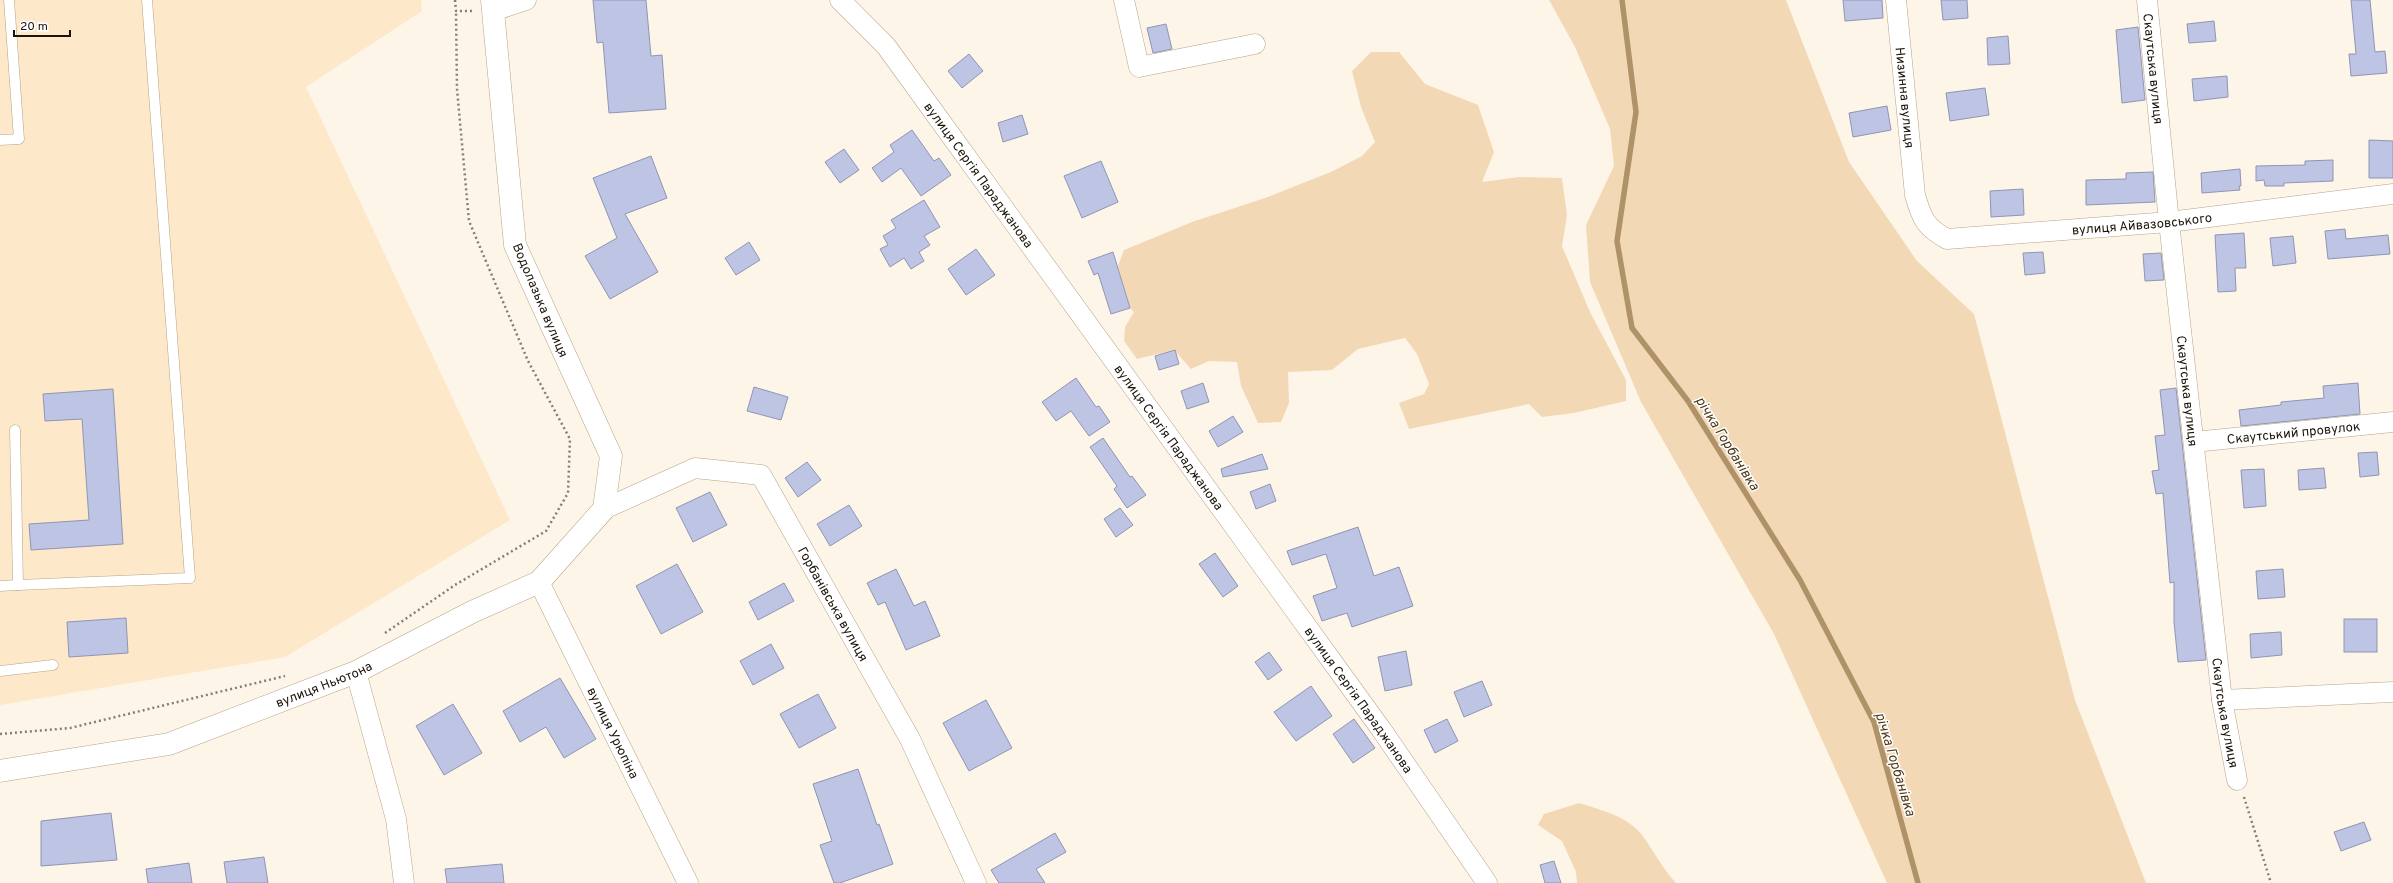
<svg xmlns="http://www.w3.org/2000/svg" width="2393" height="883" viewBox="0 0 2393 883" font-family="Overpass,sans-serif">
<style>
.built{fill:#fde8ca}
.green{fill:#f3d8b5}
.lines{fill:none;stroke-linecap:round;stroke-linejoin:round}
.stream{stroke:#b09269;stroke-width:5.5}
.building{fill:#bdc4e4;stroke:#8f95b3}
.service-casing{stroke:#b8a387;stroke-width:11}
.minor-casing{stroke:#b8a387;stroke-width:21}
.tertiary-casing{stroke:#b8a387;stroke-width:23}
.path{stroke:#867e73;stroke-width:2.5;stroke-dasharray:2 3;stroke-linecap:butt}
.service{stroke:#fff;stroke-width:10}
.minor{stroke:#fff;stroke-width:20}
.tertiary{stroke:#fff;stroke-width:22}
.labels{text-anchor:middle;stroke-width:3;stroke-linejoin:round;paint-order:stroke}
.street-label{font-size:13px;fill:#1b1409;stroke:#fff}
.water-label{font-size:14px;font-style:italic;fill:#4d3715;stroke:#fff}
</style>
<rect width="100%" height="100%" fill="#fef5e9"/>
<polygon class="built" points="0,0 421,0 422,11 306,87 510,520 285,657 0,705"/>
<g class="green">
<polygon points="1549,0 1786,0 1849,162 1917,261 1974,314 2075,700 2146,883 1887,883 1774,634 1641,402 1590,282 1586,225 1614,166 1610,129 1575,47"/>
<polygon points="1371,52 1399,52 1425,84 1478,105 1494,152 1482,182 1519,177 1562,178 1567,215 1562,246 1590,312 1626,380 1626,401 1574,413 1542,417 1529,404 1409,429 1399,403 1424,394 1429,384 1417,354 1405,338 1358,349 1332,370 1288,372 1289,403 1281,422 1258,423 1241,386 1237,362 1209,361 1191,369 1174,350 1137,359 1124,341 1125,327 1134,312 1130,308 1118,266 1124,250 1192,222 1265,198 1331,172 1362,156 1375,142 1361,107 1352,71"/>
<path d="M1579 803C1601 810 1627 816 1642 835 1654 851 1662 868 1676 883H1577L1576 872 1562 841 1538 825 1544 814Z"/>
</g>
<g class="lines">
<polyline class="stream" points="1622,0 1636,112 1617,241 1632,328 1688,401 1800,580 1874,722 1918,883"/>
</g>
<g class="building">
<polygon points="593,0 646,0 651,56 662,55 666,109 609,113 603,42 597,43"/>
<polygon points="1843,0 1882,0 1883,18 1845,21"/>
<polygon points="1941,0 1967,0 1968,18 1943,20"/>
<polygon points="2351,0 2370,0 2375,52 2385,51 2387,73 2351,76 2349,54 2356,54"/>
<polygon points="2214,21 2216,41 2189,43 2187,24"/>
<polygon points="1166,24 1172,49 1153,53 1147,28"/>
<polygon points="2138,27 2145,100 2122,103 2116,30"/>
<polygon points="2008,36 2010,64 1988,65 1987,38"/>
<polygon points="969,54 983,71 962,88 948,71"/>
<polygon points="2227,76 2228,97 2194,101 2192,79"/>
<polygon points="1985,88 1989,115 1950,121 1946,93"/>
<polygon points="1887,106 1891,130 1853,137 1849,113"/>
<polygon points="1022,115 1028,134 1003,142 998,123"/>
<polygon points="912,130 934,161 939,158 951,175 921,196 901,168 882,182 872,168 894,152 890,145"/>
<polygon points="2369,140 2393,141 2393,178 2369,178"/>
<polygon points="844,149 859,170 840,183 825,162"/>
<polygon points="651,156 667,198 625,214 658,272 610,299 585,256 617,238 593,178"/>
<polygon points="2333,160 2333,181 2284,183 2284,186 2265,186 2264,180 2256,181 2256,166 2305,165 2305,161"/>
<polygon points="1101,161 1118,202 1082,218 1064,176"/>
<polygon points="2240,169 2241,186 2239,186 2240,190 2202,193 2201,173"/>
<polygon points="2153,172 2155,202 2086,205 2086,180 2126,179 2126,173"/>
<polygon points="2023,189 2024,215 1991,217 1990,191"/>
<polygon points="924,200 940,227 924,236 930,245 919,252 924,261 911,269 904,258 890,267 880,249 888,245 883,236 896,228 891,220"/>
<polygon points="2345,229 2346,239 2388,235 2390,254 2328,259 2325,231"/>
<polygon points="2244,233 2246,268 2235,268 2236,291 2218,292 2215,235"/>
<polygon points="2293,236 2296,263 2273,266 2270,238"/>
<polygon points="749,242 760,260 736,275 725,258"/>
<polygon points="976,249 995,275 966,295 948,269"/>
<polygon points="1113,252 1130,308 1111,314 1098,273 1094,275 1088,261"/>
<polygon points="2043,252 2045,273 2025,275 2023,253"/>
<polygon points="2161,253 2164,280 2145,281 2143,254"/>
<polygon points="1175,350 1179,364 1159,370 1155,356"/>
<polygon points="1076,378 1096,407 1099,406 1110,422 1089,436 1071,411 1056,421 1042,402"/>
<polygon points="1203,383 1209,402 1187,409 1181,391"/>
<polygon points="2358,383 2360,414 2241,426 2239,410 2281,405 2281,402 2324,398 2323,386"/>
<polygon points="754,387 788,397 781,420 747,411"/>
<polygon points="2176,388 2206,660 2178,662 2174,622 2174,582 2170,583 2163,493 2156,494 2152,471 2159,470 2155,436 2165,435 2160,390"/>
<polygon points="113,389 123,544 31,550 29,524 89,520 82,419 45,421 43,394"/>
<polygon points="1233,416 1243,432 1218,447 1209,431"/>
<polygon points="1103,438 1130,477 1132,476 1146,495 1127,508 1114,489 1117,486 1090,447"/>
<polygon points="2377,452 2379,475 2360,477 2358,453"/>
<polygon points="1262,454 1268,469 1223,477 1221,469"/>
<polygon points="807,462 821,480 798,497 785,478"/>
<polygon points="2324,468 2326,488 2299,490 2298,470"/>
<polygon points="2264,469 2266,506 2244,508 2241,470"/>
<polygon points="1270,484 1276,501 1256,509 1250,492"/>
<polygon points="710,492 727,525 693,542 676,508"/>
<polygon points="849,505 862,526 830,546 817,524"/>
<polygon points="1120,508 1133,525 1116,537 1104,519"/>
<polygon points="1358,527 1374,576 1399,567 1413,606 1352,627 1347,613 1322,621 1313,596 1337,588 1326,554 1292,565 1287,551"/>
<polygon points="1215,553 1238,586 1223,597 1199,564"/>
<polygon points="677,564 703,612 661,634 636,586"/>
<polygon points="896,569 914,606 925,601 940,636 906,650 885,602 878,605 867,583"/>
<polygon points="2283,569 2285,597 2258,599 2256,571"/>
<polygon points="784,583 794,601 758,620 749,602"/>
<polygon points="126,618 128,653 69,657 67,622"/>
<rect x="2344" y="619" width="33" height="33"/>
<polygon points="2281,632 2282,655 2251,658 2250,634"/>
<polygon points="771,644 784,668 753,685 740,661"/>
<polygon points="1406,651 1412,685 1385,691 1378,657"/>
<polygon points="1269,652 1282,670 1268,680 1255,662"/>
<polygon points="560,678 596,739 564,758 546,727 520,742 503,711"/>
<polygon points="1482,681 1492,705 1464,717 1454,692"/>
<polygon points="1311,686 1332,716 1296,741 1274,712"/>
<polygon points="818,694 836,728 799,748 780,714"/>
<polygon points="986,700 1012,748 969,771 943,723"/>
<polygon points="453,704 482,753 444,775 416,726"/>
<polygon points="1354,719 1375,748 1353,763 1333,734"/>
<polygon points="1447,719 1458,741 1435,753 1424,730"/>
<polygon points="858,769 877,825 879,824 893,864 840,883 834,883 820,845 832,841 813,784"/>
<polygon points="111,813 117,860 41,866 41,821"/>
<polygon points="2364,822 2371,840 2341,851 2334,832"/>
<polygon points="1055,833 1066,852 1036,869 1045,883 999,883 991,870"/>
<polygon points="264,857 268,883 227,883 224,862"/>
<polygon points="1554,861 1561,883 1545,883 1540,865"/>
<polygon points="189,863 192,883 148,883 146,869"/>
<polygon points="502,864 504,883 447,883 445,869"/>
</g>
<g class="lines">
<defs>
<g id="service">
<polyline points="0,140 19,139 9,0"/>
<polyline points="15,430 18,585 190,578 147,0"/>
<polyline points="0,586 18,585"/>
<polyline points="0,671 53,665"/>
</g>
<g id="minor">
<path id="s1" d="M840 0 886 46 1381 729 1487 883"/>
<polyline points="1124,0 1139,67 1255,44"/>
<path id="s2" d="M1896 0 1915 195C1922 219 1925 227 1947 239L2169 222 2393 194"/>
<path id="s3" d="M2147 0 2169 222 2222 700 2237 780"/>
<polyline points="493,11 526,0"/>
<path id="s4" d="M2194 442 2393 422"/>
<path id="s5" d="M604 509 695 468 761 475 910 739 976 883"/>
<path id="s6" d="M539 582 688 883"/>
<polyline points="356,672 396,819 404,883"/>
<polyline points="2222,700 2393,692"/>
</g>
<g id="tertiary">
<path id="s7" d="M0 771 169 744 356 672 472 612 539 582 604 509 611 456 515 245 492 0"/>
</g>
</defs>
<use href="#service" class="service-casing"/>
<use href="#minor" class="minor-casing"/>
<use href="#tertiary" class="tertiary-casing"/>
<g class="path">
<polyline points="455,0 456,11 473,11"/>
<polyline points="385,633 455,585 546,531 568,493 570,439 528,361 469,221 457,89 456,11"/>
<polyline points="0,734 70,728 285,676"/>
<polyline points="2244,797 2271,883"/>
</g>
<use href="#service" class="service"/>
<use href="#minor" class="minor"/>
<use href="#tertiary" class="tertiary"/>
</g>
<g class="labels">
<g class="street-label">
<text dy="5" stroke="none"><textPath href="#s3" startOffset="69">Скаутська вулиця</textPath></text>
<text dy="5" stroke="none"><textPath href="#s2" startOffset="98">Низинна вулиця</textPath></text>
<text dy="5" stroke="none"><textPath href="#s1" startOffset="224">вулиця Сергія Параджанова</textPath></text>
<text dy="5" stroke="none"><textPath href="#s2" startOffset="448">вулиця Айвазовського</textPath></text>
<text transform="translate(541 300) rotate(67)" y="5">Водолазька вулиця</text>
<text dy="5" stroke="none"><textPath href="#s3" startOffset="393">Скаутська вулиця</textPath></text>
<text dy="5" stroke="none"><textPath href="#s4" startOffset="100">Скаутський провулок</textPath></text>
<text dy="5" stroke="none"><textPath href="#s1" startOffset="548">вулиця Сергія Параджанова</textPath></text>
<text dy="5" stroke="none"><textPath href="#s5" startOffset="314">Горбанівська вулиця</textPath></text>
<text dy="5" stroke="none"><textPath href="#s7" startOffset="337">вулиця Ньютона</textPath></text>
<text dy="5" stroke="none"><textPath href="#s1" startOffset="872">вулиця Сергія Параджанова</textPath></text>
<text dy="5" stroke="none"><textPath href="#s3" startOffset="717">Скаутська вулиця</textPath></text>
<text dy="5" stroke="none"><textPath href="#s6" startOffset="168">вулиця Урюпіна</textPath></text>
</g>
<g class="water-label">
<text transform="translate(1728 443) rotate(58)" y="5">річка Горбанівка</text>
<text transform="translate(1896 764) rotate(73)" y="5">річка Горбанівка</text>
</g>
</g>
<path d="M14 30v6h56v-6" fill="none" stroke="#1b1409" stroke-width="2"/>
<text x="20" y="30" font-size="12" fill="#1b1409" stroke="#ffffff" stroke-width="3" paint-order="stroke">20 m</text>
</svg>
